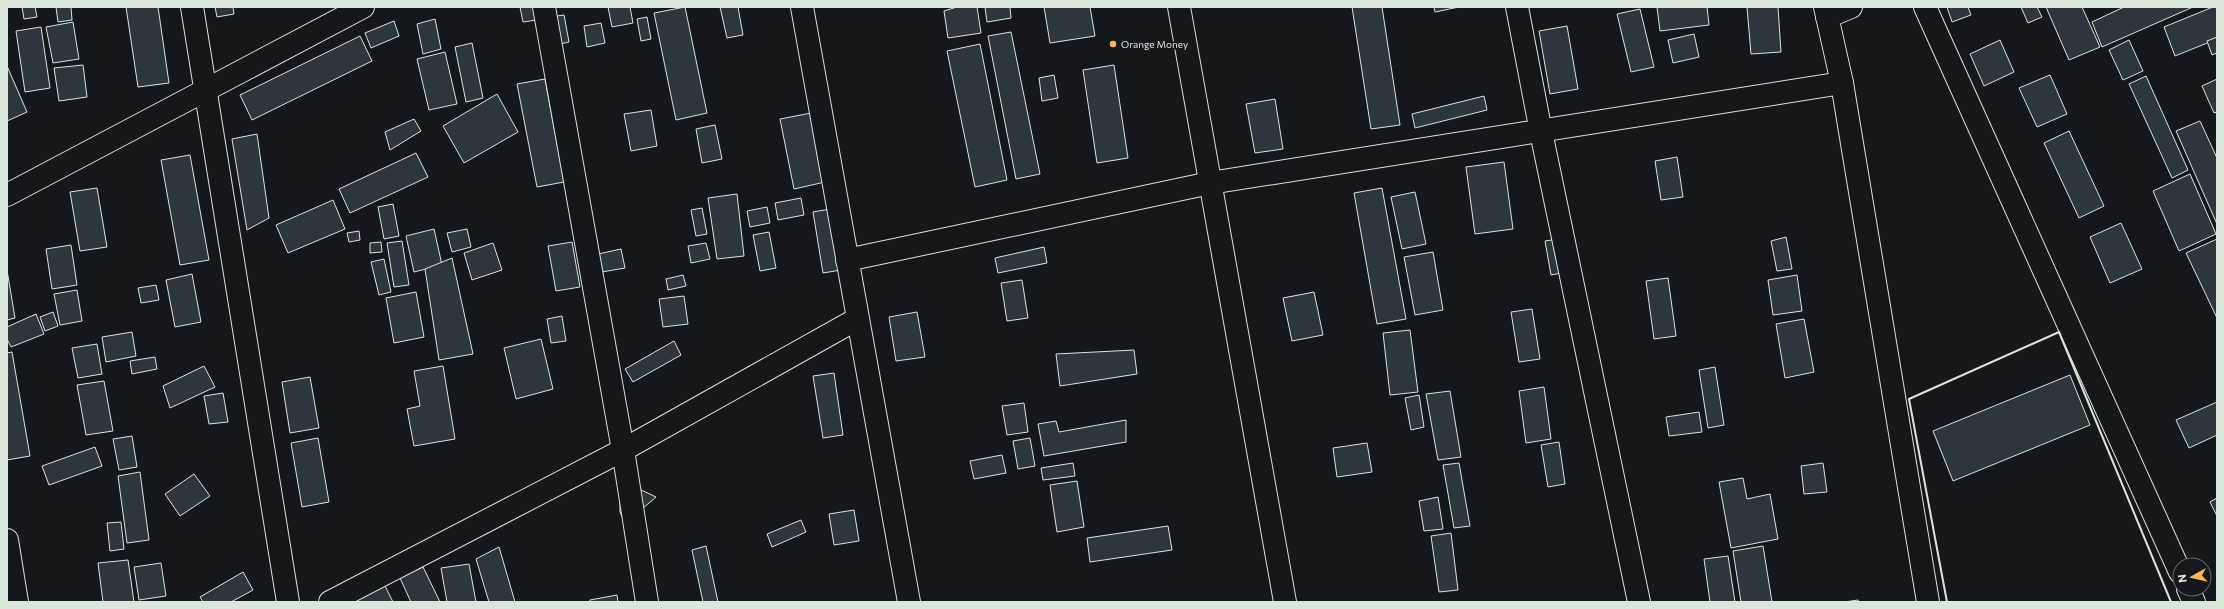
<svg xmlns="http://www.w3.org/2000/svg" width="2224" height="609" viewBox="0 0 2224 609" font-family="Commissioner,sans-serif">
<style>
.building{fill:#2c363c;stroke:#d8e6dc}
.lines{fill:none;stroke-linecap:round;stroke-linejoin:round}
.minor-casing{stroke:#d8e6dc;stroke-width:24}
.tertiary-casing{stroke:#d8e6dc;stroke-width:24}
.minor{stroke:#14181c;stroke-width:22}
.tertiary{stroke:#14181c;stroke-width:22}
.wall{stroke:#d8e6dc;stroke-width:2}
.poi-dot{fill:#ffb74d;stroke:#14181c;stroke-width:1.5}
.labels{text-anchor:middle;stroke-width:3;stroke-linejoin:round;paint-order:stroke}
.poi-label{font-size:10px;fill:#d8e6dc;stroke:#14181c;text-anchor:start}
</style>
<rect width="100%" height="100%" fill="#14181c"/>
<g class="building">
<polygon points="22,7 35,7 37,17 24,19"/>
<polygon points="56,7 71,7 72,20 58,22"/>
<polygon points="126,7 158,7 169,83 138,87"/>
<polygon points="215,7 233,7 234,14 217,17"/>
<polygon points="520,7 535,7 537,20 523,22"/>
<polygon points="608,7 630,7 633,23 612,27"/>
<polygon points="685,7 707,113 676,120 654,13"/>
<polygon points="720,7 738,7 743,35 727,38"/>
<polygon points="957,7 977,7 981,33 948,38 944,11"/>
<polygon points="985,7 1010,7 1011,18 987,22"/>
<polygon points="1044,7 1090,7 1095,36 1050,43"/>
<polygon points="1352,7 1382,7 1400,125 1371,129"/>
<polygon points="1434,7 1459,7 1435,12"/>
<polygon points="1657,7 1707,7 1709,25 1660,31"/>
<polygon points="1747,7 1778,7 1781,52 1751,54"/>
<polygon points="1947,7 1968,7 1971,15 1952,22"/>
<polygon points="2021,7 2037,7 2042,17 2028,23"/>
<polygon points="2046,7 2082,7 2100,47 2069,60"/>
<polygon points="2124,7 2193,7 2102,47 2092,22"/>
<polygon points="2213,7 2217,7 2217,39 2175,56 2164,27"/>
<polygon points="1640,9 1654,67 1631,72 1617,14"/>
<polygon points="564,15 569,42 556,45 550,17"/>
<polygon points="647,17 651,39 641,41 637,19"/>
<polygon points="435,19 441,49 423,54 417,24"/>
<polygon points="394,21 399,36 371,48 365,33"/>
<polygon points="73,22 79,59 53,63 46,27"/>
<polygon points="601,23 605,43 587,47 584,26"/>
<polygon points="1567,26 1578,89 1550,94 1539,31"/>
<polygon points="41,27 50,88 25,92 16,31"/>
<polygon points="1011,32 1040,174 1016,179 988,36"/>
<polygon points="1694,34 1699,57 1673,63 1668,40"/>
<polygon points="360,36 372,61 252,120 240,95"/>
<polygon points="2217,37 2217,53 2212,55 2207,41"/>
<polygon points="2000,40 2014,72 1984,86 1970,54"/>
<polygon points="2129,40 2143,71 2123,80 2109,50"/>
<polygon points="472,43 483,98 466,102 455,47"/>
<polygon points="980,44 1007,180 975,187 947,51"/>
<polygon points="445,52 457,104 429,110 417,59"/>
<polygon points="83,65 87,97 59,101 54,68"/>
<polygon points="1114,65 1128,158 1097,163 1083,70"/>
<polygon points="7,66 27,112 7,121"/>
<polygon points="1054,75 1058,98 1042,101 1039,78"/>
<polygon points="2050,75 2067,114 2037,127 2019,88"/>
<polygon points="2146,76 2188,170 2172,178 2129,84"/>
<polygon points="545,79 564,182 537,187 517,84"/>
<polygon points="2217,79 2217,112 2214,113 2202,86"/>
<polygon points="497,94 518,132 464,163 443,126"/>
<polygon points="1484,96 1487,110 1415,128 1412,114"/>
<polygon points="1275,99 1283,149 1255,153 1246,104"/>
<polygon points="651,110 657,146 631,151 624,114"/>
<polygon points="811,113 825,182 794,189 780,119"/>
<polygon points="414,119 421,131 390,150 385,132"/>
<polygon points="2200,121 2217,158 2217,224 2176,131"/>
<polygon points="715,125 722,159 702,163 696,129"/>
<polygon points="2069,131 2104,206 2079,218 2044,143"/>
<polygon points="257,134 269,218 247,230 232,139"/>
<polygon points="416,153 428,177 350,213 339,189"/>
<polygon points="190,155 209,260 180,265 161,160"/>
<polygon points="1677,157 1683,197 1661,200 1655,161"/>
<polygon points="1504,162 1513,229 1475,234 1466,167"/>
<polygon points="2190,174 2216,234 2179,251 2153,191"/>
<polygon points="97,188 107,247 80,251 70,192"/>
<polygon points="1382,188 1406,319 1377,324 1354,193"/>
<polygon points="1415,192 1426,244 1402,249 1391,197"/>
<polygon points="737,194 744,256 717,259 708,198"/>
<polygon points="801,198 804,215 778,220 775,203"/>
<polygon points="333,200 345,229 288,253 276,225"/>
<polygon points="393,204 399,236 384,239 378,207"/>
<polygon points="767,207 770,223 750,227 747,211"/>
<polygon points="702,208 707,234 696,236 691,210"/>
<polygon points="830,209 841,270 823,273 813,212"/>
<polygon points="2121,223 2142,269 2110,283 2090,237"/>
<polygon points="434,229 442,265 414,272 406,236"/>
<polygon points="467,229 471,247 452,252 447,233"/>
<polygon points="359,231 360,240 349,242 347,233"/>
<polygon points="769,232 776,268 760,271 753,235"/>
<polygon points="1571,237 1578,270 1551,275 1545,241"/>
<polygon points="1786,237 1792,269 1777,271 1771,241"/>
<polygon points="2217,239 2217,318 2186,253"/>
<polygon points="402,241 409,285 394,287 387,243"/>
<polygon points="381,242 382,252 370,253 370,243"/>
<polygon points="572,242 580,287 556,291 548,246"/>
<polygon points="493,243 502,270 472,280 464,253"/>
<polygon points="706,243 710,259 691,263 688,246"/>
<polygon points="71,245 77,285 52,289 46,249"/>
<polygon points="1044,247 1047,263 998,273 995,258"/>
<polygon points="621,249 625,268 602,272 598,254"/>
<polygon points="1433,252 1443,310 1415,315 1404,257"/>
<polygon points="452,258 473,354 439,360 425,269"/>
<polygon points="384,259 391,292 379,295 371,262"/>
<polygon points="7,270 15,318 7,320"/>
<polygon points="192,274 201,322 175,327 166,280"/>
<polygon points="683,275 686,286 668,290 666,279"/>
<polygon points="1797,275 1802,311 1773,315 1768,280"/>
<polygon points="1668,278 1676,336 1654,339 1646,281"/>
<polygon points="1022,280 1028,318 1007,321 1001,283"/>
<polygon points="156,285 159,300 141,303 138,288"/>
<polygon points="77,290 82,321 60,325 54,294"/>
<polygon points="416,292 424,337 394,343 386,298"/>
<polygon points="1314,292 1323,335 1292,341 1283,298"/>
<polygon points="684,296 688,324 663,327 659,299"/>
<polygon points="1532,309 1540,359 1519,362 1511,312"/>
<polygon points="53,312 58,326 45,331 40,317"/>
<polygon points="917,312 925,357 896,361 889,317"/>
<polygon points="36,314 44,334 11,347 7,339 7,327"/>
<polygon points="562,316 566,341 551,343 547,319"/>
<polygon points="1804,319 1814,372 1785,378 1776,324"/>
<polygon points="1410,330 1418,392 1390,395 1383,333"/>
<polygon points="132,332 136,356 106,362 102,337"/>
<polygon points="541,339 553,389 516,399 504,348"/>
<polygon points="674,341 681,355 633,382 625,369"/>
<polygon points="97,344 102,374 78,378 72,348"/>
<polygon points="1134,350 1137,374 1060,386 1056,354"/>
<polygon points="12,352 30,456 7,460 7,353"/>
<polygon points="155,357 157,369 132,374 130,361"/>
<polygon points="204,366 215,387 170,408 163,386"/>
<polygon points="443,366 455,439 414,446 407,409 420,406 414,371"/>
<polygon points="1715,367 1724,425 1708,428 1699,370"/>
<polygon points="834,373 843,435 823,438 813,376"/>
<polygon points="2070,375 2090,425 1953,481 1933,431"/>
<polygon points="310,377 319,428 290,433 282,382"/>
<polygon points="104,381 113,431 86,435 77,385"/>
<polygon points="1544,387 1551,439 1526,443 1519,391"/>
<polygon points="1450,391 1461,457 1438,460 1426,394"/>
<polygon points="223,393 228,422 209,424 204,396"/>
<polygon points="1419,395 1424,427 1411,430 1405,398"/>
<polygon points="2217,402 2217,435 2189,448 2176,420"/>
<polygon points="1024,403 1028,432 1007,435 1002,406"/>
<polygon points="1699,412 1702,432 1669,436 1666,417"/>
<polygon points="1126,420 1126,442 1044,456 1038,424 1056,421 1059,432"/>
<polygon points="132,436 137,467 119,470 113,439"/>
<polygon points="318,438 329,502 302,507 291,443"/>
<polygon points="1030,438 1035,466 1018,469 1013,441"/>
<polygon points="1559,442 1565,484 1548,487 1541,445"/>
<polygon points="1367,443 1372,472 1337,477 1333,448"/>
<polygon points="95,447 102,466 49,485 42,466"/>
<polygon points="1002,455 1006,473 974,479 970,461"/>
<polygon points="1073,463 1075,476 1043,480 1041,468"/>
<polygon points="1459,463 1470,526 1454,528 1443,465"/>
<polygon points="1823,463 1827,492 1804,494 1801,466"/>
<polygon points="140,472 149,540 127,543 118,476"/>
<polygon points="194,474 210,496 180,516 165,494"/>
<polygon points="1743,478 1747,499 1770,494 1778,539 1731,548 1719,482"/>
<polygon points="1077,481 1084,527 1057,532 1050,485"/>
<polygon points="637,488 656,497 642,509 623,519 620,512 620,497"/>
<polygon points="1438,497 1443,529 1424,531 1419,501"/>
<polygon points="2217,498 2217,516 2210,502"/>
<polygon points="854,510 859,541 834,545 829,514"/>
<polygon points="801,520 806,532 772,547 767,534"/>
<polygon points="121,522 124,549 110,551 107,523"/>
<polygon points="1168,526 1172,550 1090,562 1087,538"/>
<polygon points="1451,533 1458,590 1439,592 1431,536"/>
<polygon points="706,546 718,602 703,602 692,550"/>
<polygon points="1763,546 1772,602 1741,602 1733,551"/>
<polygon points="499,547 515,602 489,602 476,559"/>
<polygon points="1728,556 1735,602 1710,602 1704,559"/>
<polygon points="128,560 134,602 103,602 98,563"/>
<polygon points="161,563 166,596 139,600 134,567"/>
<polygon points="469,564 476,602 447,602 441,568"/>
<polygon points="423,567 440,602 411,602 400,578"/>
<polygon points="243,572 253,590 231,602 203,602 200,597"/>
<polygon points="384,584 393,602 350,602"/>
<polygon points="617,595 618,602 590,602 590,600"/>
<polygon points="1858,600 1859,602 1844,602"/>
</g>
<g class="lines">
<defs>
<g id="minor">
<polyline points="192,7 288,602"/>
<polyline points="544,7 623,450 647,602"/>
<polyline points="802,7 909,602"/>
<polyline points="1517,7 1541,132 1639,602"/>
<polyline points="1825,7 1842,83 1928,602"/>
<polyline points="1925,7 2180,572"/>
<polyline points="1827,17 1851,7"/>
<polyline points="7,195 363,7"/>
<polyline points="847,260 1210,183 1842,83"/>
<polyline points="7,540 17,602"/>
<polyline points="2188,589 2194,602"/>
<polyline points="330,602 623,450 857,319"/>
</g>
<polyline id="tertiary" points="1179,7 1285,602"/>
</defs>
<use href="#minor" class="minor-casing"/>
<use href="#tertiary" class="tertiary-casing"/>
<use href="#minor" class="minor"/>
<use href="#tertiary" class="tertiary"/>
<polyline class="wall" points="1947,602 1909,399 2059,332 2171,602"/>
</g>
<circle class="poi-dot" cx="1113" cy="44" r="4"/>
<g class="labels">
<g class="poi-label">
<text x="1121" y="48">Orange Money</text>
</g>
</g>
<rect width="2224" height="609" fill="none" stroke="#d8e6dc" stroke-width="16"/>
<g transform="translate(2192 577) rotate(262)"><circle r="19" fill="#14181c" stroke="#626a69"/>
<path d="M0-3L7 15L0 10L-7 15Z" fill="#ffb74d"/>
<text y="-6" font-size="11" font-weight="bold" text-anchor="middle" fill="#d8e6dc">N</text>
</g>
</svg>
